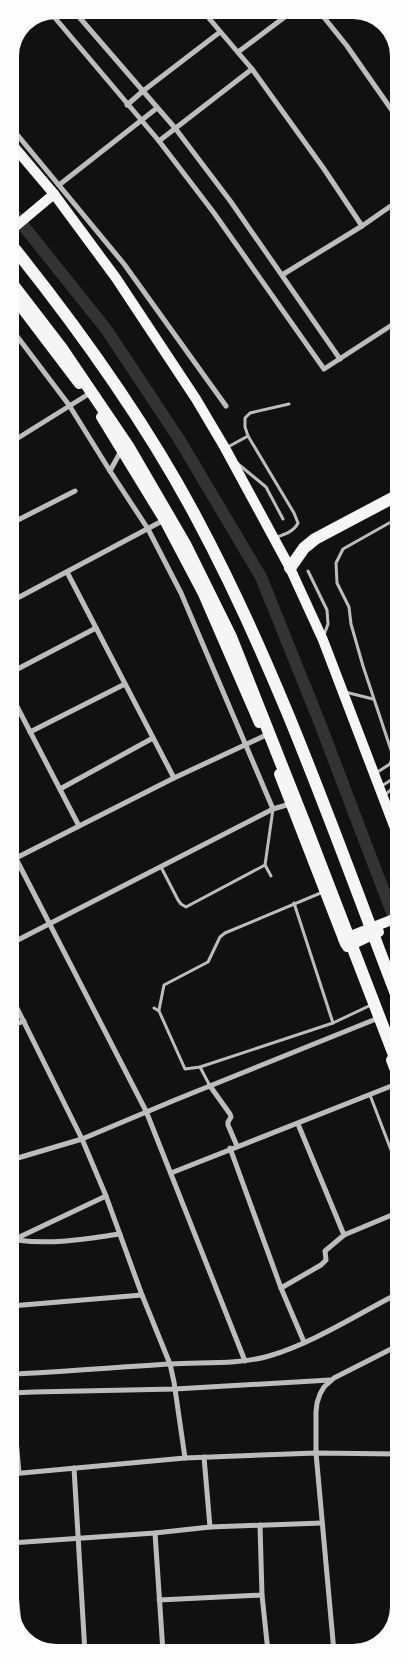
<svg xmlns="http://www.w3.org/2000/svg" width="409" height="1663" viewBox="0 0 409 1663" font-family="Lora,serif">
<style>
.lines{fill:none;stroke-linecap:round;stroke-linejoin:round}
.canal{stroke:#333;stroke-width:12}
.service{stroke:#bcbcbc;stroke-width:3}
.minor{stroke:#bcbcbc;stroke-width:5}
.primary{stroke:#f5f5f5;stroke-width:10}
.motorway{stroke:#f5f5f5;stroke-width:12}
</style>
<rect width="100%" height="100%" fill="#111"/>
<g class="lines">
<polyline class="canal" points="10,209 106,329 179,439 261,577 319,721 399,931"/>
<g class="service">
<polyline points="226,448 248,436"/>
<polyline points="237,463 266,487 283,519"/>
<path d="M277 537C286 534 294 531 298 523L294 513 248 436 245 427V418L250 413 289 404"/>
<polyline points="308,571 327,610 328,624 324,635"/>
<polyline points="345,692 373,699"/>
<polyline points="390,764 398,775"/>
<polyline points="376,773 390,764 393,756 363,666 351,624 349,607 337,583 336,563 343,549 398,518"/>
<polyline points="380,787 399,775"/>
<polyline points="385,795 399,782"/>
<polyline points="161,867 178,900 181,904 186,907 265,865"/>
<polyline points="271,876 265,865 273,809"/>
<polyline points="294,903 333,1023"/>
<polyline points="154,1008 159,1011 185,1069 200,1067 333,1023 371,1005"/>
<polyline points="159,1010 164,985 208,962 220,937 225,933 323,892"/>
<polyline points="200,1067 210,1086"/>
<polyline points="370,1095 399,1171"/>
</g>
<g class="minor">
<polyline points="73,10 175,128 231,202 340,359"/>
<polyline points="202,10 252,69 324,169 362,226"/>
<polyline points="318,10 347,46 398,119"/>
<polyline points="50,12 159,141 214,213 324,369 398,321"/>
<polyline points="238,52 294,10"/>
<polyline points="127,105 143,91 220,32"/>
<polyline points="10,126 124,264 226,406"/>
<polyline points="159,141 252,69"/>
<polyline points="59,185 157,108"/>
<polyline points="282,275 362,226 398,201"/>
<polyline points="10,327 69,405 110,471 148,529 181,593 273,809"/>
<polyline points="10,443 87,395"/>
<polyline points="110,471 122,449"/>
<polyline points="10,524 75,491"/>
<polyline points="67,572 174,778"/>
<polyline points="10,602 164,520"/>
<polyline points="10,673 96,628"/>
<polyline points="10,693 79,826"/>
<polyline points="30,732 125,684"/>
<polyline points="60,789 153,738"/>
<polyline points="10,847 146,1111 245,1361"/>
<polyline points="16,858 174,778 264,736"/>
<polyline points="10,944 273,809 290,804"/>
<polyline points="11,996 82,1139 106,1196 142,1295 170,1364 174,1382 185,1458"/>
<polyline points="11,1026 24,1021"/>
<polyline points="210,1086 230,1114 231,1117 228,1122 228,1125 237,1146"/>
<polyline points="298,1124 344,1235"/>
<polyline points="230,1148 281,1288 304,1342"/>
<polyline points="11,1160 82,1139 175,1100 376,1019"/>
<polyline points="171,1173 399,1083"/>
<path d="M17 1240C53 1245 84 1239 120 1234"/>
<polyline points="11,1241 106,1196"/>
<polyline points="281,1288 321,1265 326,1260 325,1251 344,1235 399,1212"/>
<polyline points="11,1306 142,1295"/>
<path d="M11 1374C64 1372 117 1367 170 1364 203 1362 237 1365 269 1356 313 1343 358 1314 399 1293"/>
<polyline points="11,1393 34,1392 175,1389 330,1380"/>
<polyline points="12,1393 19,1473"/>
<polyline points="204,1457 210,1527"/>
<polyline points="74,1468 85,1653"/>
<polyline points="11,1474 185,1458 316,1453 399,1454"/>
<polyline points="260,1525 262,1595 268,1652"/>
<polyline points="155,1533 163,1652"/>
<polyline points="11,1543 155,1533 210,1527 322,1523"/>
<polyline points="11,1546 20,1632"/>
<polyline points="159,1600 262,1595"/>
<polyline points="334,1652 316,1453 316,1412 317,1403 320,1394 324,1387 334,1378 399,1345"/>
</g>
<g class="primary">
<polyline points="10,142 54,194 116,278 196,399 225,448 290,568 323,640 399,839"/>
<polyline points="10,231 54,194"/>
<polyline points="10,293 79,384"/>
<polyline points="101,417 164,520 203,594 259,723"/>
<polyline points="279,774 345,944"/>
<polyline points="343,939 399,917"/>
<polyline points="347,947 379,932"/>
<polyline points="391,1060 399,1081"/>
</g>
<g class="motorway">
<path d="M10 243C79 329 144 419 196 517 279 672 336 838 399 1002"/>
<polyline points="10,281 63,350 128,446 185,544 231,637 307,829 399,1068"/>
<polyline points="290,568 304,548 315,539 398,495"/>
</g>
</g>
<path d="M0 0H409V1663H0ZM56 19H353A37 37 0 0 1 390 56V1607A37 37 0 0 1 353 1644H56A37 37 0 0 1 19 1607V56A37 37 0 0 1 56 19Z" fill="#fefefe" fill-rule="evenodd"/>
</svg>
